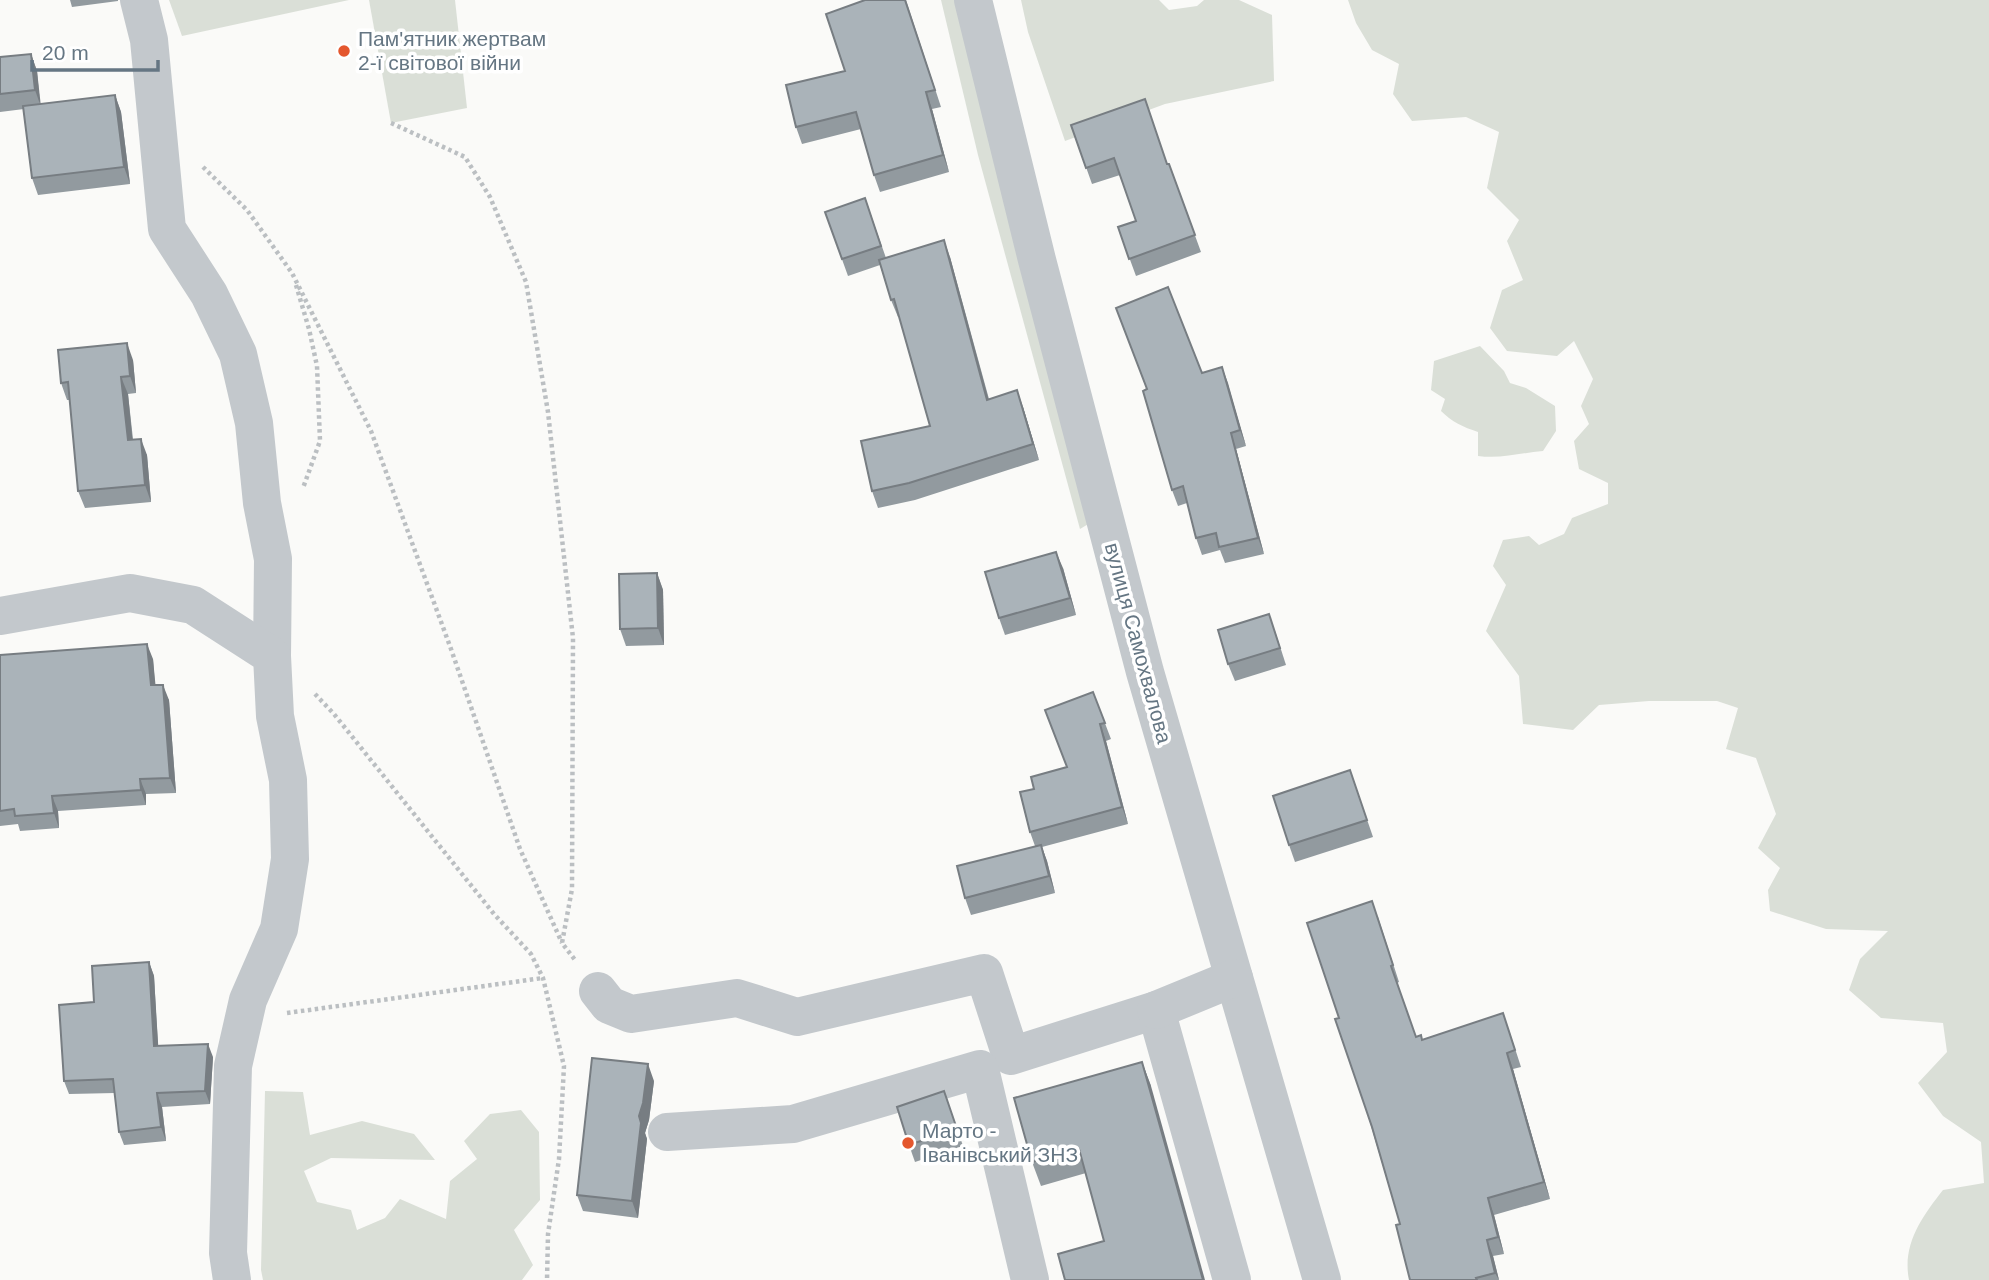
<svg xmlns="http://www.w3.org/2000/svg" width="1989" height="1280" viewBox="0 0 1989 1280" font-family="Arial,sans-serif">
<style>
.green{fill:#dadfd7}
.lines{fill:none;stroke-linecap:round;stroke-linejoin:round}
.path{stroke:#bbbfc2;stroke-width:4.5;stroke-dasharray:3.5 3.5;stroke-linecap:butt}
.minor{stroke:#c3c8cc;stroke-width:38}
.wall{fill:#929a9f}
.shaded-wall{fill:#777d82}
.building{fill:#aab3b9;stroke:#777d82;stroke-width:2}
.poi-dot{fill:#e4572e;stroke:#fff;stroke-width:2.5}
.labels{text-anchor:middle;stroke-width:7;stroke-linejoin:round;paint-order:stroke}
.poi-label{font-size:21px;fill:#657683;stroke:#fff;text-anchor:start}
.street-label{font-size:21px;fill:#657683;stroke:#fff}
</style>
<rect width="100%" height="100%" fill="#fafaf8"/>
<g class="green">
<polygon points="169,0 349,0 182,36"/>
<polygon points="369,0 455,0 467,108 391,123"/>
<polygon points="941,0 966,0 1095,520 1080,529 978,155"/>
<polygon points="1021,0 1159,0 1169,10 1197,6 1204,0 1239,0 1272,15 1274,81 1165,104 1065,141 1028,32"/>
<path d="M1348 0H1989V1280H1909C1902 1244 1922 1217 1943 1190L1984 1183 1981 1142 1943 1116 1918 1083 1947 1052 1943 1023 1881 1018 1849 990 1860 959 1888 931 1826 929 1770 911 1768 890 1780 868 1758 848 1776 814 1756 758 1726 749 1738 708 1717 701H1649L1599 705 1573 730 1523 724 1519 676 1486 631 1506 585 1493 566 1503 540 1529 536 1539 545 1564 534 1572 518 1608 504V483L1579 469 1574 441 1589 424 1581 406 1593 379 1574 341 1557 356 1507 351 1490 328 1502 290 1523 280 1507 241 1519 220 1487 188 1499 132 1466 117 1412 121 1393 94 1399 64 1372 50 1356 23Z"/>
<path d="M1480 346 1504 371 1510 383 1526 388 1555 406 1556 431 1543 451C1520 453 1501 459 1478 456V432C1463 427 1452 422 1441 411L1445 399 1431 390 1434 361Z"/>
<polygon points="265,1091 303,1092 310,1135 362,1121 414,1134 435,1160 331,1158 304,1171 317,1202 351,1210 357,1230 385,1218 400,1199 446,1219 450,1181 477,1159 464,1141 490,1114 521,1110 539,1132 540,1200 514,1230 533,1265 522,1280 263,1280 261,1270"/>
</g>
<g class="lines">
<g class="path">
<polyline points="391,123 465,157 490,197 526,282 548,412 573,638 572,889 562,943 575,960"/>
<polyline points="203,167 247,210 292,273 371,431 451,649 520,849 562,943"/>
<polyline points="296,285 309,329 317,366 320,441 303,488"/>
<polyline points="315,694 334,714 494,914 531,954 543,978 564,1066 559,1159 548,1234 547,1280"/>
<polyline points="287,1013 543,978"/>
</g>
<g class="minor">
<polyline points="139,0 149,40 167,229 209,294 238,354 254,423 262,503 273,559 272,656"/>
<polyline points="973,0 1037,260 1145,672 1322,1280"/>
<polyline points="0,616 130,593 193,605 272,656 275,716 288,780 290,859 279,929 248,1000 233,1066 228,1253 232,1280"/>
<polyline points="598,991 609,1005 631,1014 737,998 797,1017 984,973 1011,1056 1156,1010 1232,1280"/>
<polyline points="1156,1010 1234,978"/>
<polyline points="667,1132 793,1124 980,1069 1030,1280"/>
</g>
</g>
<g class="wall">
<polygon points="70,0 118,0 118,1 72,7"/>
<polygon points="906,0 941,107 932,109 949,172 880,192 874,175 861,129 802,144 796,127"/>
<polygon points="31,54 37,71 40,104 115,95 121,112 130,184 38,195 32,178 24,109 0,112 0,57"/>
<polygon points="1071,125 1169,164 1201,252 1136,276 1118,227 1136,221 1120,175 1092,184"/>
<polygon points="865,198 886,258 950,257 989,399 1023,407 1039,460 915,500 878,508 872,491 930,426 899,317 898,317 891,300 880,265 848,276 825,212"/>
<polygon points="133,360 136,393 128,394 133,439 147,455 151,502 85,508 78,491 70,400 67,400 61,383"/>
<polygon points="1222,367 1246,446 1236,449 1264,554 1225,563 1220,550 1202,555 1196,538 1187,503 1178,506 1172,490 1202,373"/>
<polygon points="1063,568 1076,615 1005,635 999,618"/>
<polygon points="657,573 663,590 664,645 626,646 620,629"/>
<polygon points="1275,631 1286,665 1235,681 1228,664"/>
<polygon points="0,655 153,659 155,685 169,700 176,793 146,794 146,805 58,811 59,828 20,831 18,824 0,826"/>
<polygon points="1093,692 1111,739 1106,741 1128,824 1042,847 1047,861 1055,893 971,915 965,898 1035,846 1030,832 1067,767"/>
<polygon points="1350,770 1373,837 1295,862 1289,845"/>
<polygon points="1378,917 1399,982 1397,983 1416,1037 1422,1040 1509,1030 1521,1067 1513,1069 1550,1199 1494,1215 1504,1254 1493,1256 1499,1280 1410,1280 1400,1224 1339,1018"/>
<polygon points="149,962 154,976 158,1046 213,1057 210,1104 162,1107 166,1141 124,1145 119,1132 115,1093 69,1094 64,1081 94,1002"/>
<polygon points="1142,1062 1151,1086 1104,1241 1086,1173 1041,1186 1032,1162"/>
<polygon points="654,1081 649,1120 645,1133 647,1139 638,1218 583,1211 577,1195"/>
<polygon points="950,1108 963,1146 915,1162 909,1145"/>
</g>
<g class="shaded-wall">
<polygon points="31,54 37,71 41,107 35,90"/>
<polygon points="926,92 932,109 949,172 943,155"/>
<polygon points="115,95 121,112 130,184 124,167"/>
<polygon points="944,240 950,257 993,416 987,400"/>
<polygon points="127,343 133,360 136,393 130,376"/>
<polygon points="1222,367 1228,383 1246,446 1240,430"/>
<polygon points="121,377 128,394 134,456 128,440"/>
<polygon points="1017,390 1023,407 1039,460 1033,444"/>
<polygon points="1231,433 1236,449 1264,554 1258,538"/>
<polygon points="141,439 147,455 151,502 145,485"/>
<polygon points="1056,552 1063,568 1076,615 1070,598"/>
<polygon points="657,573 663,590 664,645 658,628"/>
<polygon points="147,644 153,659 157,701 151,685"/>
<polygon points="163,685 169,700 176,793 170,778"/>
<polygon points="1100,724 1106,741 1128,824 1122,807"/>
<polygon points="140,779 146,794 146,805 141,790"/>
<polygon points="52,796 58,811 59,828 54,813"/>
<polygon points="1041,845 1047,861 1055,893 1049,876"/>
<polygon points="149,962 154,976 159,1059 154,1046"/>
<polygon points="208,1044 213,1057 210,1104 205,1091"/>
<polygon points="1507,1053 1513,1069 1550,1199 1544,1182"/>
<polygon points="1142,1062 1151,1086 1205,1280 1203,1280"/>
<polygon points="648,1064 654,1081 649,1120 645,1133 647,1139 638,1218 632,1201 639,1116"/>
<polygon points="157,1093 162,1107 166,1141 161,1127"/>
<polygon points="1488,1198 1494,1215 1504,1254 1498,1237"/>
<polygon points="1487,1240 1493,1256 1499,1280 1495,1273"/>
</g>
<g class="building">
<polygon points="865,0 905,0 935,90 926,92 943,155 874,175 856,112 796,127 786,85 845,71 826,14"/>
<polygon points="31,54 35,90 0,94 0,57"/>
<polygon points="115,95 124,167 32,178 23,106"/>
<polygon points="1145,99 1167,164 1169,164 1195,235 1129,259 1118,227 1136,221 1114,158 1086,168 1071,125"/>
<polygon points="865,198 881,246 842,259 825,212"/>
<polygon points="944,240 987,400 1017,390 1033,444 909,483 872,491 861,441 930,426 894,299 891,300 879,260"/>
<polygon points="1168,287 1202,373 1222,367 1240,430 1231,433 1258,538 1219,547 1216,533 1196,538 1183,486 1172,490 1143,391 1147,389 1116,308"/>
<polygon points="127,343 130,376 121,377 128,440 141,439 145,485 78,491 68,382 61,383 58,350"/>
<polygon points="1056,552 1070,598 999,618 985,572"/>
<polygon points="657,573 658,628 620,629 619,574"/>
<polygon points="1269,614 1280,648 1228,664 1218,630"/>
<polygon points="147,644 151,685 163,685 170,778 140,779 141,790 52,796 54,813 15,816 14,809 0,811 0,655"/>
<polygon points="1093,692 1105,723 1100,724 1122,807 1030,832 1020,792 1034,789 1031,777 1067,767 1045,710"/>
<polygon points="1350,770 1367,820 1289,845 1273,796"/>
<polygon points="1041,845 1049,876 965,898 957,866"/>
<polygon points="1372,901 1393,965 1391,966 1416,1037 1421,1035 1422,1040 1503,1013 1515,1050 1507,1053 1544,1182 1488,1198 1498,1237 1487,1240 1495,1273 1476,1278 1477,1280 1410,1280 1396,1225 1400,1224 1372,1127 1335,1019 1339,1018 1307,923"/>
<polygon points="149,962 154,1046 208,1044 205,1091 157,1093 161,1127 119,1132 113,1079 64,1081 59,1005 94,1002 92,966"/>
<polygon points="592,1058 648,1064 643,1103 639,1116 641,1123 632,1201 577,1195"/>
<polygon points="1142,1062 1203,1280 1065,1280 1058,1254 1104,1241 1079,1149 1032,1162 1014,1098"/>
<polygon points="944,1091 957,1129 909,1145 897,1107"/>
</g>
<g class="poi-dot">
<circle cx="344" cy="51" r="7"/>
<circle cx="908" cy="1143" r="7"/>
</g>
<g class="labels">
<g class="poi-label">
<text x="358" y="46">Пам'ятник жертвам<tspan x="358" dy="24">2-ї світової війни</tspan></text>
<text x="922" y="1138">Марто -<tspan x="922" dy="24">Іванівський ЗНЗ</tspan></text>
</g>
<g class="street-label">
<text transform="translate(1138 643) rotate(75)" y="7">вулиця Самохвалова</text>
</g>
</g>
<path d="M32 60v10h126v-10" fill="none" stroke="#657683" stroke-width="3.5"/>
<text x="42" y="60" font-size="21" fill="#657683" stroke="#ffffff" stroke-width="5" paint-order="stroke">20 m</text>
</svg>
